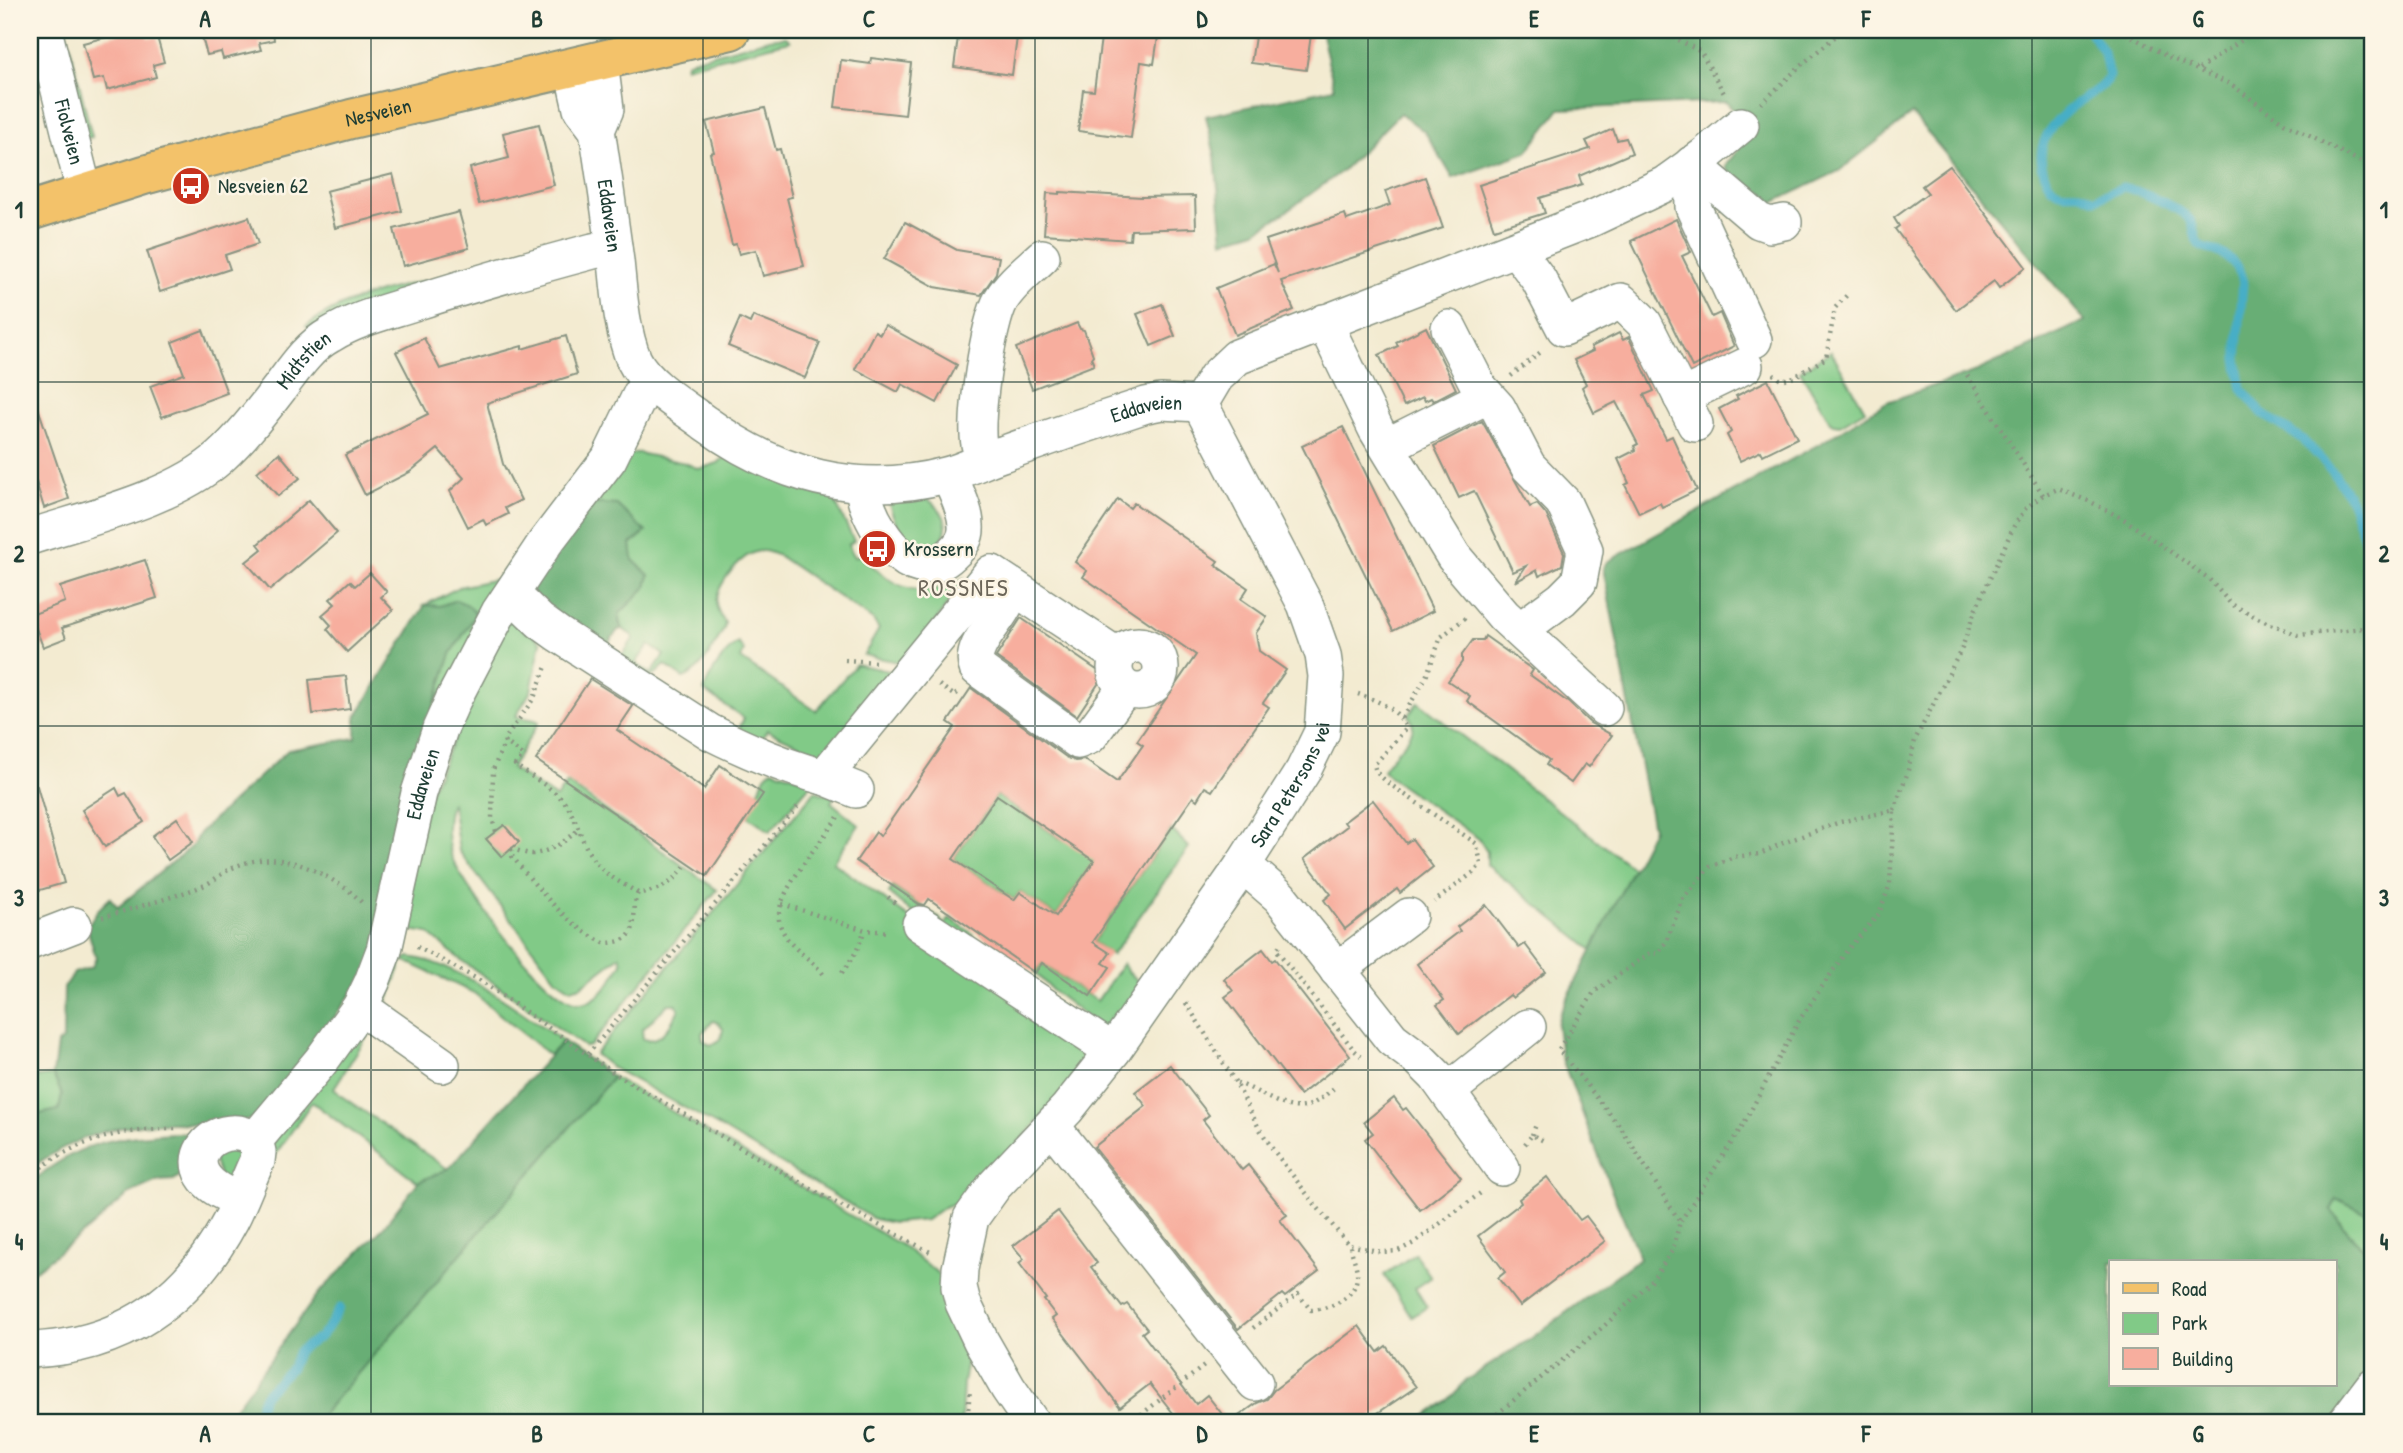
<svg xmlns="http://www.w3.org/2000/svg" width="2403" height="1453" viewBox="0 0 2403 1453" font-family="'Patrick Hand',sans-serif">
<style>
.green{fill:#81ca87;stroke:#50845e;stroke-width:2;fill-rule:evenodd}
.forest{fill:#68ae74;stroke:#447654;stroke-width:2;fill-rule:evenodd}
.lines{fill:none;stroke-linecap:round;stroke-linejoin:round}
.stream{stroke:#47aec6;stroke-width:9}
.building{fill:#f7ae9e;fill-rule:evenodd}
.minor-casing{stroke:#899482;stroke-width:38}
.major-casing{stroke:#899482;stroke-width:42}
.path{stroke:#899482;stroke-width:4.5;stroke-dasharray:2 5;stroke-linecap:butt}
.minor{stroke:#fff;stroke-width:35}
.major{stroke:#f3c26a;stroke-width:38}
.grid{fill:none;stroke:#1f3d34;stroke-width:2;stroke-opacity:0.55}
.labels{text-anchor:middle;stroke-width:5;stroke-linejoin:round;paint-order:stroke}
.street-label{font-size:21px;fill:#1f3d34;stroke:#fcf5e5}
.poi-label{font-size:21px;fill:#1f3d34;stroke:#fcf5e5;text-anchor:start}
.neighbourhood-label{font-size:23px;letter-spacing:2px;fill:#6b6559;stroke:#fcf5e5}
.neatline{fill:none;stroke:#1f3d34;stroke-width:2.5}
.grid-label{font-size:23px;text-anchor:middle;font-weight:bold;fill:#1f3d34}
</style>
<rect width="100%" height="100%" fill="#fcf5e5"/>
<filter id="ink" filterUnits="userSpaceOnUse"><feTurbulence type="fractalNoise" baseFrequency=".0143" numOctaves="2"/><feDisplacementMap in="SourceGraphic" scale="14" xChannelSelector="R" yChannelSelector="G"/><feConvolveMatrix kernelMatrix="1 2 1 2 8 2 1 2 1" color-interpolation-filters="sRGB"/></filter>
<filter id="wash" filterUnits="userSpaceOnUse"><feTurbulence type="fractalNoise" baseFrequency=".00686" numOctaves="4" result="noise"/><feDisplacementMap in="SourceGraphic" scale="28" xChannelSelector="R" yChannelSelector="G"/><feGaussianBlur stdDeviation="1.57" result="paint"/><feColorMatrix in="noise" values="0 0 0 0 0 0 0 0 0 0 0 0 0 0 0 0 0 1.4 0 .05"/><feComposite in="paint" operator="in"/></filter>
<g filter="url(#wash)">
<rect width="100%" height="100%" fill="#f3ebd1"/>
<g class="green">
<polygon points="55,30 66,30 92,137 84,139"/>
<polygon points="786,37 790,41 685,67 686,63 695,59 769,39"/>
<path d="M424 281 426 288 311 331 306 326C341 301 382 290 424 281Z"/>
<polygon points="1831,351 1865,410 1840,425 1834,424 1830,421 1800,371"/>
<path d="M638 453 685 463 699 469 718 463 728 454 832 495 854 541 848 545 855 557 862 554C890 589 923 602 965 578L907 664 864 655 879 629 873 620 779 556C774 554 767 551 763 551 743 550 717 584 716 602 716 610 721 616 725 623L724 629C715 644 701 673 683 678L665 665 652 677 618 662 633 639V636C623 630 619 627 619 614L646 587 649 575 633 560 631 544 587 503 623 456ZM649 645 664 655 651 674 636 663Z"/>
<polygon points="571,493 434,705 451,654 476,614 456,600 440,606 425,605 459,587 497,579"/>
<path d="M920 495C973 521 933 568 905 536 896 527 892 513 888 501L889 498Z"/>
<path d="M511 613 541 642 531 691 516 716C522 720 531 717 539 722L511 768 556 798 567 783 717 890 590 1046 585 1047 461 960 428 933 397 928 422 809ZM452 803 459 851 555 978 571 989 581 986 620 956 622 963C613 978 601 1002 581 1003 548 1004 462 886 451 855 446 842 445 815 452 803Z"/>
<path d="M738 643 744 650 741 659 816 711 856 664 903 674 825 766 796 759 800 745 767 730 757 746 736 735 744 718 704 691C708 676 725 651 738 643Z"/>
<path d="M1418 702 1633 868 1592 950 1487 865V852L1479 839 1390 777 1383 770C1389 757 1413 739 1413 726 1413 723 1410 719 1409 715Z"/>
<polygon points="772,769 813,782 770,831 748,816 765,776"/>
<path d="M815 791 834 797 831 802 859 825 833 862 1086 1047 1090 1064 967 1199 944 1207 926 1220 893 1223 874 1219 723 1129 611 1067 595 1054ZM668 1004H676L679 1009C672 1023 661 1044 643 1039L642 1030ZM713 1021 719 1023 723 1029C722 1038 719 1042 710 1045L703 1040 702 1033Z"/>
<polygon points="997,795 1061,839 1100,853 1056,916 1020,892 1014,900 953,859"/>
<polygon points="1171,829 1189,847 1112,955 1093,942"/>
<polygon points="893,887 940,919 944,926 950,918 973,934 966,945 916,916 889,893"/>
<path d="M409 957C459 963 521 1012 563 1041L549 1055 474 993 403 960 386 1006 379 991 395 963Z"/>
<polygon points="1042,963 1097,1001 1123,963 1127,971 1141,983 1114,1026 1103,1029 1053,991 1035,973"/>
<polygon points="360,1032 369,1033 334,1088 340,1095 448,1169 418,1182 312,1102 275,1155 269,1152 274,1138"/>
<polygon points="53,1075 62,1094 59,1110 30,1116 30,1078"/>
<polygon points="613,1077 901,1245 940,1275 970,1342 963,1383 961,1423 315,1423"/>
<polygon points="218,1148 244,1150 241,1175 221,1181 212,1155"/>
<polygon points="2336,1198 2369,1214 2373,1208 2373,1258 2346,1230 2331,1210"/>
<polygon points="1415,1254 1431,1277 1415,1288 1427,1307 1412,1317 1384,1275"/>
</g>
<g class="forest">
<path d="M1321 30H2373V1208L2369 1214 2336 1198 2331 1210 2346 1230 2373 1258V1423H1417L1449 1399 1468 1379 1533 1337 1640 1258 1612 1192 1561 1056 1557 1025 1560 1013 1653 829 1603 568 1607 562 1821 443 1887 402 1977 371 2085 321 1912 114 1839 171 1764 207 1731 177 1725 166 1753 131 1726 102 1560 109 1527 152 1453 178 1425 132 1400 113 1342 171 1283 214 1256 231 1223 241 1215 156 1206 116 1334 88ZM2111 1262H2335V1385H2111Z"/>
<polygon points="587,503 617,505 646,532 631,544 633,560 649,575 646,587 619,614 619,623 622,629 618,630 604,649 535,606 531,582"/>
<path d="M456 600 468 605 476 614 451 654 434 705 374 964 260 1118C246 1120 231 1124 216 1125 202 1125 187 1123 173 1123 116 1124 75 1135 30 1169V1116L59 1110 62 1094 53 1075 57 1044 63 1039 64 988 74 973 92 967 96 958 87 927 97 911 110 898 118 907 193 845 199 833 288 750 356 738V717L425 605 440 606Z"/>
<polygon points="563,1041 613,1077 315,1423 224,1423 318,1294 381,1230 418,1182 448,1169"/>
<path d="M174 1133H185L196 1138 183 1160 181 1175 174 1180 157 1181 130 1193 90 1228 30 1274V1183C79 1142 111 1137 174 1133Z"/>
</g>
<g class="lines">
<g class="stream">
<path d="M2089 30 2104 54 2109 76C2104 87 2095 90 2086 97 2063 112 2036 135 2042 165 2044 174 2047 184 2054 189 2062 195 2071 192 2080 193 2085 194 2090 197 2095 199L2123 187C2139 191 2182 208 2191 221 2195 228 2194 241 2200 246 2204 249 2211 250 2216 251 2230 257 2240 268 2243 282L2237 359 2242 389 2263 414 2302 439 2334 473 2350 498 2373 563"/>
<polyline points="255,1423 261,1402 265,1394 291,1368 298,1351 320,1337 327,1329 340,1308"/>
</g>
</g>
<g id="blocks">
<g class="building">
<polygon points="134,30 145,30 148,39 157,37 164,62 153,65 156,77 107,90 104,78 93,80 83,43"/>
<polygon points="200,30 273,30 274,40 259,43 261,50 223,59 221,52 207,55"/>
<polygon points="959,30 989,34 990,30 1018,30 1012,75 954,67"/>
<polygon points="1102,30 1159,30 1154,64 1141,62 1131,138 1078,131 1083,90 1094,91"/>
<polygon points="1256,30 1311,35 1306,70 1251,63"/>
<polygon points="871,58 911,63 905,115 835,107 841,60 870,64"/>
<polygon points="765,108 776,150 780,149 792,197 787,198 804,266 763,276 756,250 739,254 736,244 732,245 710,153 714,152 706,122"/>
<polygon points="539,124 554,185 479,204 470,168 509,158 503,133"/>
<polygon points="1613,129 1617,140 1626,138 1632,153 1579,176 1582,185 1540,198 1545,213 1494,229 1479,185 1590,149 1586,141"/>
<polygon points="1950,166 2026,267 1999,288 1994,281 1956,310 1895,229 1899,226 1894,218 1928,193 1922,186"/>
<polygon points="393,174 402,211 335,228 326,191"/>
<polygon points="1425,177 1443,228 1281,281 1294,310 1235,335 1216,288 1274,264 1278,273 1266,240 1345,214 1347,220 1390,205 1385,191"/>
<polygon points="1060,192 1142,197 1195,196 1196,228 1131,230 1130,240 1044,234 1047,193 1060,194"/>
<polygon points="459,212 469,248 403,266 394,229"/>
<polygon points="249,217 258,244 225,255 230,269 160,292 147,251"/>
<polygon points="1676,219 1691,252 1682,256 1712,317 1720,313 1734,346 1692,367 1631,241"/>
<polygon points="905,222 957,250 999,257 996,273 981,295 935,287 884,259"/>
<polygon points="1162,304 1175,336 1151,346 1137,314"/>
<polygon points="753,316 820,343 805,378 728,346 740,318 750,323"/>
<polygon points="1077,323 1080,329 1084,330 1093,355 1091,358 1094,365 1032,389 1016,348"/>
<polygon points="885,325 957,365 937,403 902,384 898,392 855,369 875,331 880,334"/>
<polygon points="1426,327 1456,389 1433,401 1431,398 1425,401 1423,397 1404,406 1379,355 1398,346 1396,342"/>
<polygon points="203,330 227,393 162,417 150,386 184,374 172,342"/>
<polygon points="1619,333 1623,340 1629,337 1630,340 1654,391 1644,395 1666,439 1672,436 1697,490 1662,507 1660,503 1639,513 1625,485 1629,483 1618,459 1636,450 1634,446 1638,444 1616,402 1594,413 1582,387 1586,384 1574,360 1593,351 1591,347"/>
<polygon points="566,336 577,374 487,403 503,464 521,500 505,508 508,514 486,525 483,519 468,527 450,491 464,478 438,449 410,472 365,495 345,455 428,414 396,352 424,338 440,369 522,346 522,349"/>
<polygon points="1768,380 1797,438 1763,455 1761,451 1740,461 1727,435 1731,432 1719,409 1738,399 1736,396"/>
<polygon points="30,396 34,396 69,499 44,508 36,482 30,484"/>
<polygon points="1482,421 1530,507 1537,504 1546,514 1564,553 1562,565 1539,576 1537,570 1515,582 1526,566 1513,572 1474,491 1459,498 1434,446"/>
<polygon points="1343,427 1433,611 1393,631 1302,446"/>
<polygon points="279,453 300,478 278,496 257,472"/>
<path d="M1118 499 1130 508 1134 503 1218 561 1215 565 1248 588 1241 599 1267 617 1256 633 1259 651 1286 670 1263 703 1269 707 1212 791 1205 787 1197 800 1193 797 1093 942 1110 953 1103 963 1110 967 1090 996 1042 963 1035 973 929 899 925 905 919 904 856 861 876 832 880 836 955 727 948 722 971 688 1066 757 1075 761 1085 760 1117 782 1143 745 1137 741 1196 655 1083 577 1087 571 1075 562ZM997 795 1094 861 1056 916 1020 892 1014 900 953 859Z"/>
<polygon points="309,500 337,533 270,590 246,562 262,549 258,544"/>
<polygon points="145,560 157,598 62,628 66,638 43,647 31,615 65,602 60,587"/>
<polygon points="370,573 387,592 381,597 393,610 347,652 327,629 331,625 322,615 335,604 330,599 350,581 355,586"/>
<polygon points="1021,618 1104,675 1077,716 996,657"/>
<polygon points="1485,636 1533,670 1530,675 1569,703 1590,723 1612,735 1589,767 1585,764 1571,783 1546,765 1549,760 1467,701 1470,696 1448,681 1462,662 1462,655 1473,640 1483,640"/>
<polygon points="346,676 350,709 313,714 309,680"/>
<polygon points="590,679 633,706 617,730 704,789 720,765 763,794 707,876 536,760"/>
<polygon points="37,786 64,883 30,893 30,787"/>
<polygon points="116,788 120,796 126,793 144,822 105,847 82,810"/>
<polygon points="1373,800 1406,843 1412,839 1433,867 1400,893 1397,889 1345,929 1324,900 1331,894 1304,859 1347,826 1344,822"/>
<polygon points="177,818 193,842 168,860 152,836"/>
<polygon points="504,825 519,842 502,857 486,839"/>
<polygon points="1486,905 1519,948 1525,944 1546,972 1513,998 1510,995 1459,1034 1437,1005 1444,1000 1417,964 1460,931 1457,927"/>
<polygon points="1263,949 1272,961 1275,959 1350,1056 1300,1095 1225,997 1233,991 1224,979"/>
<polygon points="1170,1065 1209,1115 1203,1120 1242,1170 1248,1165 1287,1215 1280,1220 1319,1271 1285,1297 1282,1294 1238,1329 1094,1147 1146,1106 1135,1092"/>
<polygon points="1394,1098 1403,1110 1406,1108 1461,1178 1420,1210 1365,1139 1373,1133 1364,1122"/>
<polygon points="1547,1177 1580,1220 1586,1216 1605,1241 1520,1306 1498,1278 1505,1272 1478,1236 1521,1203 1519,1199"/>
<polygon points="1058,1211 1097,1263 1091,1267 1122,1307 1127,1304 1147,1329 1142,1333 1196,1404 1207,1395 1229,1423 1257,1403 1267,1399 1274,1390 1359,1326 1378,1352 1386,1346 1416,1387 1363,1423 1171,1423 1177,1418 1150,1384 1120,1407 1052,1319 1056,1316 1044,1300 1046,1299 1019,1263 1024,1259 1013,1246"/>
</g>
</g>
</g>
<g filter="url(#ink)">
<use href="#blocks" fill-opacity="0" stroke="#899482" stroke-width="2"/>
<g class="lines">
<defs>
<g id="minor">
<path id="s1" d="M44 30 85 195"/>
<path id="s2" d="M572 69 581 109 597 130C604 174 610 217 616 261 619 291 622 333 634 360 646 385 684 407 705 423 778 476 857 498 946 475 966 470 985 459 1005 453 1052 436 1099 420 1146 405L1161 402 1200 404"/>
<polyline points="597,130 606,109 600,62"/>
<polyline points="1692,164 1693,207 1754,340"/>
<polyline points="1692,164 1759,221 1770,225 1784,222"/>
<polyline points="1516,249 1539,280 1564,328 1621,301 1644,323 1695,424"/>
<polyline points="1324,322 1376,429 1454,557 1504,616 1604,708"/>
<polyline points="1449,328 1479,387 1498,408 1528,466 1563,502 1585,550 1579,582 1562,599 1520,630"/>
<polyline points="1681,397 1745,366"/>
<polyline points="1200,404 1216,377 1237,357 1591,219 1665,184 1704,156 1741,125"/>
<polyline points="1387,446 1487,396"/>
<path d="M984 460C983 455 980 449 979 444 974 418 988 323 1001 300 1011 283 1028 270 1042 257"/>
<path d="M863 484C864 491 864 499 867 505 879 538 915 589 952 554 960 547 967 537 966 526 966 509 955 490 949 475"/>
<path id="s3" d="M30 537C88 518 175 498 220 457 242 437 261 412 279 389 294 369 308 347 330 335 356 319 386 312 414 303 473 284 533 267 593 251L614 247"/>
<polyline points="992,573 1118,656"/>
<path d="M1010 586C1009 591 1008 598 1006 603 998 622 968 647 977 668L1078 741 1090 736 1125 688"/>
<path d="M512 594 540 621 558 634 710 732C746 750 785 767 824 777L991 573"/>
<circle cx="1138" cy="668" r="23"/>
<polyline points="824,777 856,790"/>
<polyline points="1243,865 1280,897 1392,1039 1420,1060 1436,1076 1502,1168"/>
<polyline points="920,924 1113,1051"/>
<polyline points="30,942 74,925"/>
<polyline points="1337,970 1409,916"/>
<polyline points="360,1007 442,1065"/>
<polyline points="1448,1091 1528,1027"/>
<polyline points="1052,1126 1255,1383"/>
<path id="s4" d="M255 1140 321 1061 360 1007 372 982 384 950 419 793 440 729 453 700 499 612 545 543 609 459 648 379"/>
<path d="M239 1199C160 1173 216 1112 255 1140"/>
<path d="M30 1350C122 1347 188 1301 231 1220 241 1201 248 1180 257 1161L258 1152 255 1140"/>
<path id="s5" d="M1032 1423 1008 1388 981 1341 963 1303 959 1287 960 1269 971 1218 994 1186 1067 1109 1113 1051 1243 865 1303 771 1322 732 1326 676 1323 655 1305 604 1200 404"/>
<polyline points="2345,1423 2373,1386"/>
</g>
<g id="major">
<path id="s6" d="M30 211 144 175 351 119 731 30"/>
</g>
</defs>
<use href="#minor" class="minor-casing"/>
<use href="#major" class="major-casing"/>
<g class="path">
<polyline points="1660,30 1701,52 1726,97"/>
<polyline points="2120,30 2170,58 2232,85 2284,123 2373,168"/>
<polyline points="2199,69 2257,30"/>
<polyline points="1761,104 1799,67 1843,30"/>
<polyline points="1773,374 1781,380 1794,377 1826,358 1835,308 1847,295"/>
<polyline points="1967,375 2043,495"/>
<polyline points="1511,376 1542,351"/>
<polyline points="845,660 876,662"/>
<polyline points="939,685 955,696 957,693"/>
<path d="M1358 694C1376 700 1400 709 1406 729L1374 765 1376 772 1388 783 1477 844 1481 864 1474 872 1434 902"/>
<polyline points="1402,718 1426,677 1441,637 1465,618"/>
<path d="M504 741 523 755 515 765C530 776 547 785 560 797 576 812 579 837 591 856 602 874 620 882 638 893"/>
<polyline points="1894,810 1907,774 1915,740 1962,648 1974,613 2014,526 2026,508 2043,495 2058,489 2091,502 2125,520 2208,578 2231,604 2264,621 2298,635 2373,627"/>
<polyline points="496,831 492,819 493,770 507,736 534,698 547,664"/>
<path d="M511 849 512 856C537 888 567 925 604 943 647 943 628 912 638 893 661 891 674 883 686 864"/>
<path d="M511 849C518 850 525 854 533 854 550 852 566 841 578 830"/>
<polyline points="888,897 895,903"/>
<polyline points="782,904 865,930 889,932"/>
<path d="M102 917C135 908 168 899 200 887 212 883 221 873 232 868 267 852 297 860 329 878 342 886 353 892 363 904"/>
<polyline points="1279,946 1276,949 1354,1050 1361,1056"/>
<polyline points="417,947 481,981 617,1075 825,1197 932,1253"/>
<polyline points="842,973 856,952 865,930"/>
<path d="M823 974C812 959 794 951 785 935 781 929 778 921 779 914 781 888 822 840 838 817"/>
<polyline points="1186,1003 1236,1083 1259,1128 1274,1151 1313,1202 1349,1245 1382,1252 1398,1251 1414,1243 1482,1192"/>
<polyline points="1559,1049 1594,992 1650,953 1658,954 1666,942 1683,899 1710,867 1734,857 1760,854 1783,843 1840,822 1894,810 1890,884 1879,914 1848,949 1800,1019 1743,1125 1680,1222"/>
<polyline points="588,1054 800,804"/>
<path d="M1237 1083C1259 1089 1289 1117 1312 1104 1320 1100 1328 1093 1335 1087"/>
<polyline points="1532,1135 1537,1122"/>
<polyline points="1525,1144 1532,1135 1546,1142"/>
<path d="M30 1176C73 1140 123 1128 178 1129"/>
<path d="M1253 1328 1298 1294 1311 1310C1331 1309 1359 1297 1357 1272 1356 1264 1352 1254 1350 1246"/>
<polyline points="967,1423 970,1389"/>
<polyline points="1130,1423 1204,1366"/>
<polyline points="1486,1423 1604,1326 1651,1282 1672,1251 1680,1222 1621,1128 1559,1050"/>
</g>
<use href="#minor" class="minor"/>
<use href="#major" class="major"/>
</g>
</g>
<path class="grid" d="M371 30V1423M703 30V1423M1035 30V1423M1368 30V1423M1700 30V1423M2032 30V1423M30 382H2373M30 726H2373M30 1070H2373"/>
<defs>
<symbol id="bus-disc" viewBox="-11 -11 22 22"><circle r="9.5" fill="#c8321e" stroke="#fcf5e5"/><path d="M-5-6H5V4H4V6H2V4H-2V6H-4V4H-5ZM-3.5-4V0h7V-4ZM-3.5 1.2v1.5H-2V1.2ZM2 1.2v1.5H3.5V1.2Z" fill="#fff"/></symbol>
</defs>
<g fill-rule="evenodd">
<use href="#bus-disc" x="169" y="164" width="44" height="44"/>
<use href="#bus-disc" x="855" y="527" width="44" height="44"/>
</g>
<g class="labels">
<g class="street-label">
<text dy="7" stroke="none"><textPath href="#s6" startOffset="362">Nesveien</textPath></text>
<text dy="7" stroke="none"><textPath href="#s1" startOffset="105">Fiolveien</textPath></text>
<text dy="7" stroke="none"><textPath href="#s2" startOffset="154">Eddaveien</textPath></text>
<text dy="7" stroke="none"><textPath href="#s3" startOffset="336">Midtstien</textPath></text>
<text dy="7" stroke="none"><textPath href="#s2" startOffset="864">Eddaveien</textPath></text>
<text dy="7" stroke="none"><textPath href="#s5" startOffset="766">Sara Petersons vei</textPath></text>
<text dy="7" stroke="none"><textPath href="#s4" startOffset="402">Eddaveien</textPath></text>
</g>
<g class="poi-label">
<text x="218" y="193">Nesveien 62</text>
<text x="904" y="556">Krossern</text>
</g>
<g class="neighbourhood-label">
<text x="964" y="596">ROSSNES</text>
</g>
</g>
<rect width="2403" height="1453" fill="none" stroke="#fcf5e5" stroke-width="77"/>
<rect x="2109" y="1260" width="228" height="126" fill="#fcf5e5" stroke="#a4ab9e" stroke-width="2"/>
<rect x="2123" y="1283" width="35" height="10" fill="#f3c26a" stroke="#a4ab9e" stroke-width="2"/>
<text x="2172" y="1296" font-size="21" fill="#1f3d34">Road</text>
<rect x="2123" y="1313" width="35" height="21" fill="#81ca87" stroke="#a4ab9e" stroke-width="2"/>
<text x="2172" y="1330" font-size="21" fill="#1f3d34">Park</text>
<rect x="2123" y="1348" width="35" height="21" fill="#f7ae9e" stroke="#a4ab9e" stroke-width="2"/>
<text x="2172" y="1366" font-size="21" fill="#1f3d34">Building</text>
<rect x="38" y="38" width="2326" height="1376" class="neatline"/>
<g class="grid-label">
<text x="205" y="27">A</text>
<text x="537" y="27">B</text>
<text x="869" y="27">C</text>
<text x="1202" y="27">D</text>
<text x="1534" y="27">E</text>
<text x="1866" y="27">F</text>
<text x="2198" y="27">G</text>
<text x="19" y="218">1</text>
<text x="2384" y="218">1</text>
<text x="19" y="562">2</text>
<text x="2384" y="562">2</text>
<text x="19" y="906">3</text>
<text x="2384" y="906">3</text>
<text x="19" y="1250">4</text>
<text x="2384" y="1250">4</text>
<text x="205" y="1442">A</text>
<text x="537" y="1442">B</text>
<text x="869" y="1442">C</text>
<text x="1202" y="1442">D</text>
<text x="1534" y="1442">E</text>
<text x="1866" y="1442">F</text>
<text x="2198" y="1442">G</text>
</g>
</svg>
